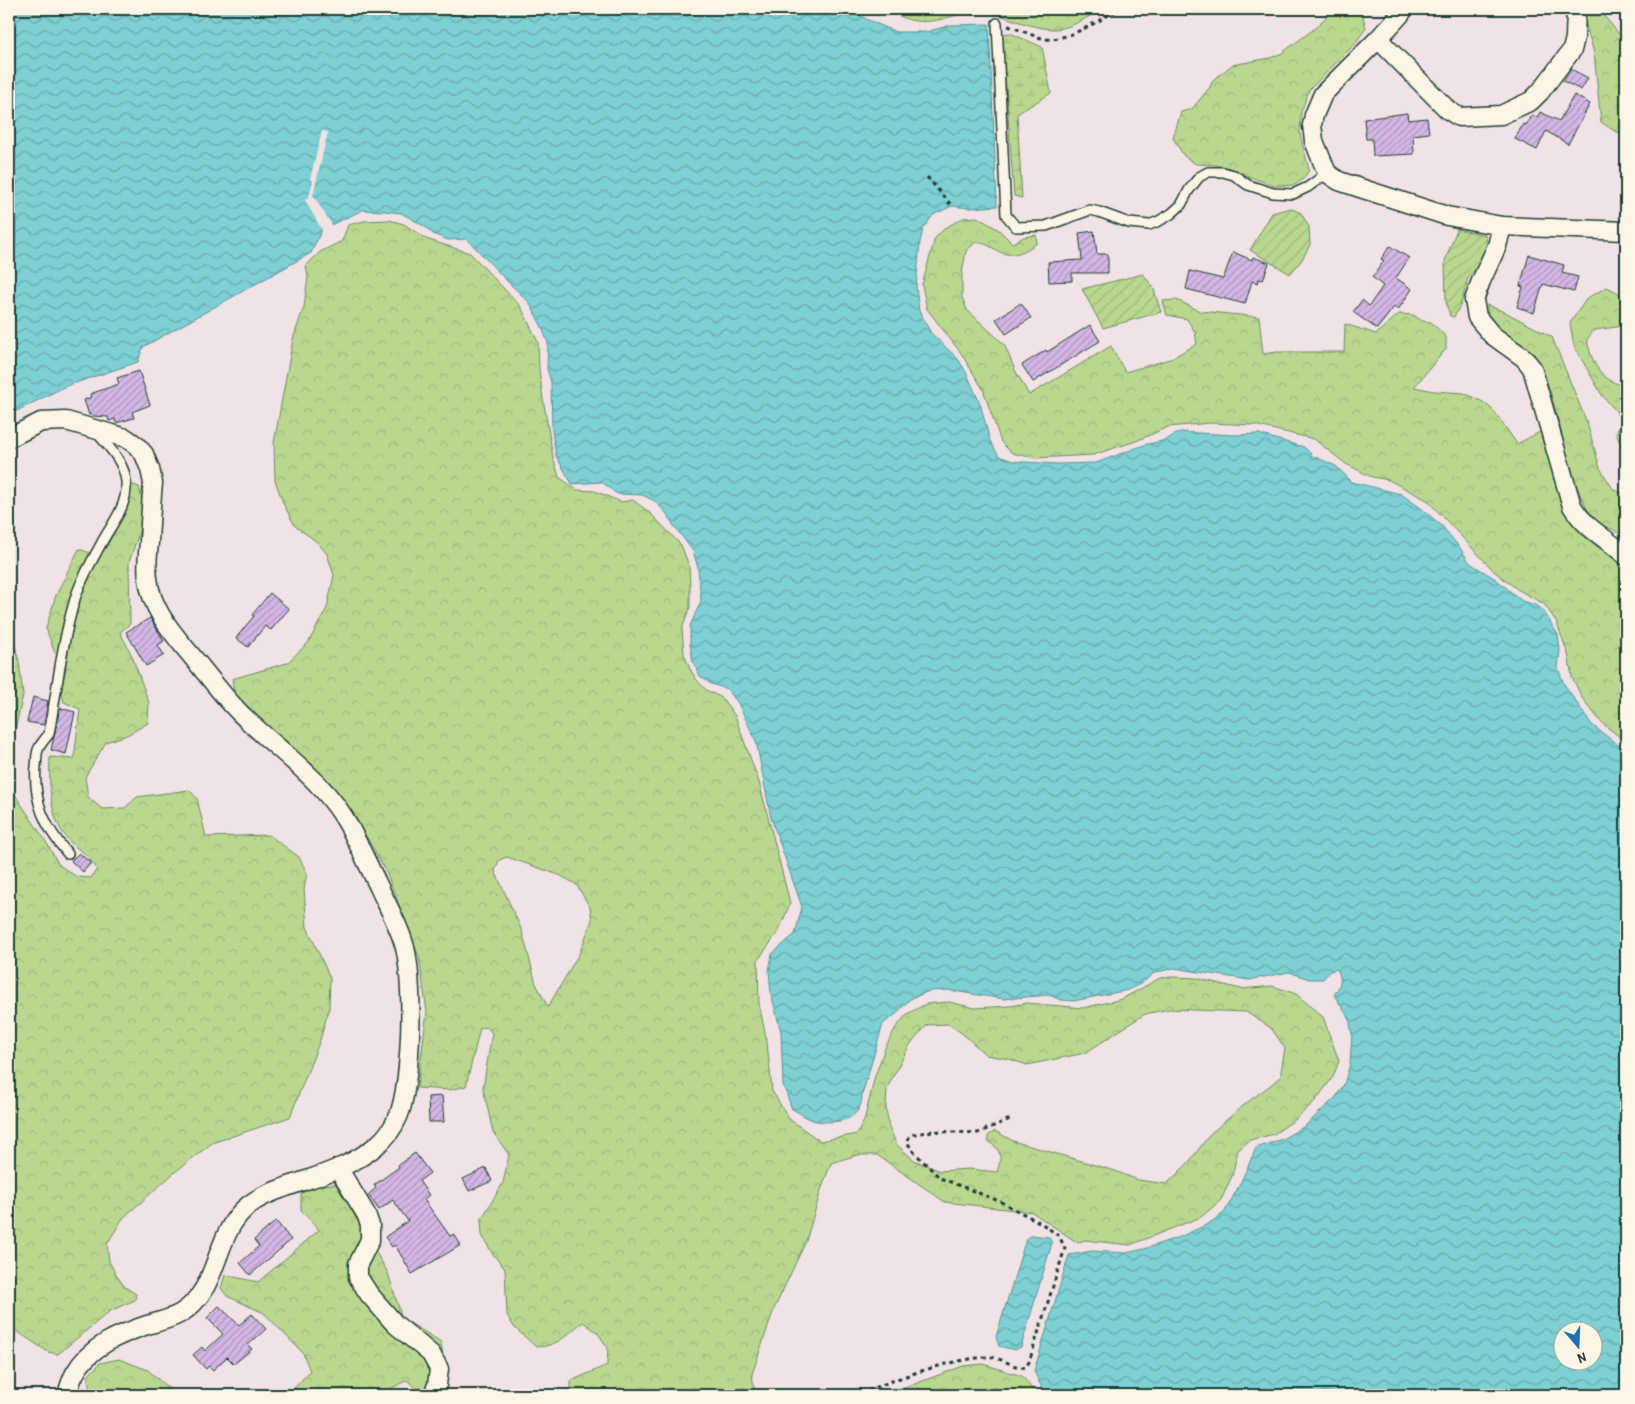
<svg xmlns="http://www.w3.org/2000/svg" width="1635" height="1404" viewBox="0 0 1635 1404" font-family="'Patrick Hand',sans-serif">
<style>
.forest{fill:url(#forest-crowns);stroke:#6c8a62;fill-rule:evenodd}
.wetland{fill:url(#wetland-marsh);stroke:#6c8a62}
.garden{fill:url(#garden-furrows);stroke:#6c8a62}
.water{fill:url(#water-waves);stroke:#589594;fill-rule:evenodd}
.pier{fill:#f0e2e5}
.building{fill:url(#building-hatch);stroke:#1f3d34}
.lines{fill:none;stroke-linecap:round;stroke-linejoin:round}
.lane-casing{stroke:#1f3d34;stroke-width:12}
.street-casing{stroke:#1f3d34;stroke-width:21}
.path{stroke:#1f3d34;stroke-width:3;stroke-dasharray:4 4;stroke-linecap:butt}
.lane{stroke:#fcf5e5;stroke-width:9}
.street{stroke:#fcf5e5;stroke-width:18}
</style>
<defs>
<pattern id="forest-crowns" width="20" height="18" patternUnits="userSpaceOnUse" patternTransform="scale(1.25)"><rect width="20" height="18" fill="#bad78f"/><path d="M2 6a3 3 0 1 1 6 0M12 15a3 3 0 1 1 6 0" fill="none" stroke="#9fb97c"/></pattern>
<pattern id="wetland-marsh" width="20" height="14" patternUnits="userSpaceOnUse" patternTransform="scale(1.25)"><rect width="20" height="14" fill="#bad78f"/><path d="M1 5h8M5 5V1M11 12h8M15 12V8" fill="none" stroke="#9fb97c"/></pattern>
<pattern id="garden-furrows" width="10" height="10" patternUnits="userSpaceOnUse" patternTransform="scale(1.25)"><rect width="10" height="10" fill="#bad78f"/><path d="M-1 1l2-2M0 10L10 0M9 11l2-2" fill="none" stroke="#9fb97c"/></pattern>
<pattern id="water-waves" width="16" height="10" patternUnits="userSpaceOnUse" patternTransform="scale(1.25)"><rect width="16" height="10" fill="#7ed0d4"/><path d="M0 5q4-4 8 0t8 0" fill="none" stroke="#67aaad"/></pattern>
<pattern id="building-hatch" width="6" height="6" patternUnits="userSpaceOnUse" patternTransform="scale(1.25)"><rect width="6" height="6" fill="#d3b7e6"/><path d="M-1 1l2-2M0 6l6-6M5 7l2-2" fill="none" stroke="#ab96bb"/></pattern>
</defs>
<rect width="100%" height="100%" fill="#f0e2e5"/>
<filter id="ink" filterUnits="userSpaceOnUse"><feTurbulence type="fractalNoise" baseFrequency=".02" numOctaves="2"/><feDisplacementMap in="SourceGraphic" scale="10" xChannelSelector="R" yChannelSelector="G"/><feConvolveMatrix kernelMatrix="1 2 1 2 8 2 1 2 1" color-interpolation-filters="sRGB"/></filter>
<g filter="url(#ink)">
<g class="forest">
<path d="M889 9H976C945 18 917 32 889 9Z"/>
<path d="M981 9H1102C1087 17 1070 30 1052 29 1030 28 1002 15 981 9Z"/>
<polygon points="1334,9 1361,9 1366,28 1354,45 1309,90 1301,112 1300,134 1309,170 1303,179 1295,185 1275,186 1216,165 1196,164 1184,156 1173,138 1181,112 1192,109 1210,87 1213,80 1232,65 1270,58 1282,53 1314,29"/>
<polygon points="1588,9 1598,9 1626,42 1626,133 1616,132 1601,122 1594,53 1582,11"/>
<path d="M977 217 999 230 1012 243 1024 237 1036 235 1037 243C1026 251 1012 259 998 251 990 246 985 243 976 242L966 251 962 273V297L967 310 1004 344 1015 370 1029 395 1111 346 1125 372 1170 359 1197 344 1195 332 1187 319 1167 315 1163 301 1177 300 1200 311 1259 317 1263 354 1277 352H1344L1345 324 1376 334 1399 314 1413 315 1422 321 1431 322 1446 337V349L1414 387 1434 391 1464 393 1483 402 1494 411 1517 444 1542 431 1569 518 1581 534 1621 564 1626 569V742L1602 723 1582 698 1572 677 1568 654 1556 621 1544 604 1517 589 1495 572 1427 500 1389 480 1372 477 1346 464 1314 439 1254 425 1210 423 1168 427 1136 441 1093 455 1035 458 1012 453 1001 442 983 389 961 353 927 309 922 285 935 238 945 228 963 218Z"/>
<path d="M389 220 404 224 426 239 470 253 521 307 538 342 539 369 543 399 553 457 559 477 577 490 595 491 621 502 633 500 650 513 681 545 689 566 690 586V607L682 629 684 654 690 669 696 679 706 690 722 698 735 716 759 782 790 903 779 931 758 960 759 1004 767 1042 772 1091 789 1119 820 1141 857 1134 864 1121 875 1076 885 1048 895 1029 907 1014 926 1004 949 1002 975 1008 1010 1006 1027 1003 1083 1008 1122 999 1160 978 1173 977 1196 978 1241 989 1273 986 1296 994 1323 1017 1339 1061 1333 1077 1316 1100 1296 1119 1274 1134 1250 1140 1238 1150 1232 1176 1221 1200 1201 1217 1130 1245 1084 1240 1078 1243 1032 1212 945 1202 877 1155H857L831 1163 821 1190 806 1241 774 1309 752 1374 755 1395H571V1381L607 1365 608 1348 597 1332 583 1322C565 1335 560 1346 536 1347L514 1327 507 1315 505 1269 492 1253 482 1235 481 1220 503 1183 509 1155 493 1132 483 1088 492 1033 487 1027 480 1028 466 1086 450 1090 417 1088 427 1012 419 957 387 874 364 832 337 794 312 766 288 742 249 713 234 691 232 679 287 663 308 643 327 608 334 575 327 554 317 542 295 526 283 503 275 480 274 443 293 339 304 307 308 277 306 266 320 252 342 241 348 225 364 221ZM507 857 559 875 576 884 590 907 592 920 580 952 548 1007 536 984 522 931 495 871 499 860ZM1169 1009 1246 1012 1271 1028 1285 1048 1280 1078 1249 1101 1211 1133 1189 1162 1167 1184 1138 1180 1115 1171 1013 1141 995 1131 988 1136V1141C1002 1150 1002 1157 997 1172L969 1169 940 1171 914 1160 897 1145 889 1128 886 1108 887 1088 909 1046 927 1025 949 1024 963 1034 986 1055 1009 1059 1027 1065 1085 1053 1145 1014Z"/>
<path d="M1607 287 1619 293 1626 311 1623 326 1595 330 1587 339C1591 362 1601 382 1626 386V455L1616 434 1621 421 1616 411 1602 395 1574 346 1570 323 1587 298Z"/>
<path d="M1487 305 1507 313 1552 337 1587 423 1600 468 1613 489 1626 495V539C1622 536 1619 533 1614 530 1610 528 1604 527 1600 524 1568 501 1561 401 1538 362 1525 341 1485 334 1487 305Z"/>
<path d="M131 484 139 487 142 500V517L138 536 129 562 130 624 120 632 132 656 149 703 148 723 127 735 106 742 85 777 88 797 102 809 125 808 137 797 189 790 197 798 206 837 269 835 299 857 307 873 304 889 307 927 330 978 329 1008 320 1040 290 1117 212 1143 175 1172 123 1218 107 1244 109 1261 116 1275 125 1287 136 1294 135 1300 110 1311 58 1354 48 1352 9 1326V778L17 798 45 840 59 865 77 877 91 878 97 869C94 865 91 860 88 857 83 851 75 848 70 842 49 820 49 786 50 757L74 759 80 709 64 702 61 692 66 667 54 651 46 628 56 595 79 549 90 553 105 549C118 526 129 510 131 484Z"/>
<polygon points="9,623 19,661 23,695 9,757"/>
<polygon points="336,1184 388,1273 402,1318 441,1342 443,1359 426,1395 412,1395 415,1388 407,1380 379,1395 288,1395 310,1371 303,1353 264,1313 227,1296 221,1288 225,1275 258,1282 319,1230 301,1210 301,1194 312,1186"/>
<polygon points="119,1359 148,1370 176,1395 93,1395 90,1392 88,1376 100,1363"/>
<polygon points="983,1364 1022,1376 1037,1395 885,1395 963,1366"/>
</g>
<polygon class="wetland" points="1010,33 1042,47 1051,93 1017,114 1022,198 1014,196 1002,34"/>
<g class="garden">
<polygon points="1290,208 1301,213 1309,227 1310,245 1301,261 1290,274 1250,250 1272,213"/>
<polygon points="1457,229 1485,235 1488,247 1482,260 1468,278 1461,304 1454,317 1450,316 1446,302 1445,261"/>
<polygon points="1143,274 1153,287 1161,312 1103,328 1082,289"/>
</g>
<g class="water">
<path d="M9 9H851L866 19 896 32H926L951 25 989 24 997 206 970 208 952 206 933 215 923 229 920 242 916 287 919 311 931 333 958 359 966 372 980 403 990 441 999 456 1013 461 1024 462 1058 464 1096 463 1144 445 1166 440 1179 432 1235 435 1259 434 1275 439 1304 447 1313 456 1336 466 1352 482 1401 494 1421 508 1442 526 1460 548 1470 563 1497 580 1522 601 1533 604 1543 610 1558 635 1560 650 1558 668 1564 684 1592 725 1626 751V1395H1045L1034 1371 1069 1255 1092 1251 1126 1253 1144 1249 1182 1236 1208 1224 1224 1213 1240 1184 1256 1148 1282 1139 1305 1126 1336 1097 1344 1084 1350 1064 1352 1034 1349 1018 1334 995C1340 986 1343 980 1337 969L1330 971 1323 979H1309L1289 972 1249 980 1174 968 1154 973 1142 983 1128 990 1074 1001 1061 1000 1049 995 1004 999 947 990 929 991 910 999 896 1014 883 1024 862 1095C862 1120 839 1124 817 1121 809 1120 800 1113 792 1109L783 1085 781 1032 771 993 769 971 772 954 795 934 802 907 771 818 756 741 738 703 727 689 711 684 700 676 693 662 690 644V626L701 601 698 568 693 551 674 526 667 514 655 501 642 495 617 494 602 482 572 484 556 456 552 431 551 382 547 369 548 343 541 325 529 302 509 283 467 239 448 240 433 234 424 226 401 213 384 211 363 210 322 229 311 253 143 347 138 362 66 386 9 415ZM1562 1332H1592V1362H1562Z"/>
<polygon points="1031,1235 1049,1237 1052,1243 1021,1347 1015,1350 999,1346 996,1337 1026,1239"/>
</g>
<polygon class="pier" points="322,131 328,132 313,195 333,227 323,232 305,200 309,197 313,180 310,179"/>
<g class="building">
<polygon points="1571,69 1588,78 1581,90 1563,81"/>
<polygon points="1574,95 1590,104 1568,144 1546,131 1537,150 1515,139 1523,124 1526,125 1531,115 1537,118 1540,112 1559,121"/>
<polygon points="1407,113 1408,120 1427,118 1429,133 1413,135 1414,154 1373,156 1372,139 1366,139 1364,119"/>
<polygon points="1094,231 1097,254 1108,254 1108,273 1072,273 1072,281 1049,282 1048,262 1082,260 1079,233"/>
<polygon points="1390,246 1409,258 1396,278 1412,289 1398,310 1394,307 1377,329 1353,312 1362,300 1369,306 1383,286 1372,277 1384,261 1381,259"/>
<polygon points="1233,252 1252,260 1253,257 1269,263 1263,280 1259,279 1258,283 1252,281 1245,304 1186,289 1190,271 1223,279"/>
<polygon points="1529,255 1564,265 1562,273 1578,277 1574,292 1543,284 1534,313 1517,307 1523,287 1520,286"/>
<polygon points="1021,303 1031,318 1006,334 996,319"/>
<polygon points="1090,325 1100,341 1033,382 1022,365 1046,350 1047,352"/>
<polygon points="139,371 150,405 132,412 134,418 116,423 115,419 109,421 108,417 93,416 92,414 89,415 84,400 91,397 90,394 119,384 117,378"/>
<polygon points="270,593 289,609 271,630 265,626 248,647 236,638 254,616 252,615"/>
<polygon points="150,618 164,641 158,645 164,655 146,666 126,632"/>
<polygon points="33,697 48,701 44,725 27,722"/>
<polygon points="60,708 75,712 66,754 51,750"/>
<polygon points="79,853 91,863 83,872 71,861"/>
<polygon points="442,1096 444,1122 429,1122 428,1097"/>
<polygon points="415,1153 430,1173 419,1181 429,1195 424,1199 427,1204 450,1236 454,1234 461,1245 412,1274 395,1245 392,1247 385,1237 408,1221 393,1200 379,1210 368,1195 376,1188 374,1185 399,1167 398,1165"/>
<polygon points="486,1168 492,1181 469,1191 463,1179"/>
<polygon points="276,1221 291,1240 250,1275 240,1263 259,1246 254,1240"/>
<polygon points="219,1306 239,1325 252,1314 266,1329 248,1345 252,1349 234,1364 227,1357 213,1370 209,1366 206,1369 193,1355 202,1347 205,1351 223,1334 207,1318"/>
</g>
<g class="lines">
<defs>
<g id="lane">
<polyline points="997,23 1006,215 1016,227 1046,226 1090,210 1099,212 1129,223 1149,225 1159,221 1171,214 1181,205 1189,190 1199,177 1208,172 1223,172 1234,175 1248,185 1273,193 1293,194 1308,187 1327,173"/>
<path d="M68 854C45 827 33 802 36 766 37 761 36 755 38 750 40 744 45 739 49 734 57 689 62 642 75 599 81 579 92 561 101 544 112 523 128 507 126 481 124 462 109 447 97 433"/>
</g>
<g id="street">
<polyline points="1404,9 1400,15 1378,39 1323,94 1314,115 1312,125 1314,141 1327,173 1339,181 1357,187 1447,216 1502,226 1626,231"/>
<polyline points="1378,39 1448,110 1459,117 1501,115 1531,101 1540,92 1572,50 1575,38 1576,9"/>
<path d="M1502 226 1497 246 1481 281 1474 300 1477 317 1492 335 1524 358 1532 368 1572 506C1586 530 1607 538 1626 556"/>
<path d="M9 438 41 422 66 421 126 438 136 445 144 454 150 469 153 483C151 503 150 523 149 542 148 554 146 566 148 578 151 609 171 631 190 654 207 674 222 695 240 713 277 750 326 781 350 828 360 847 369 867 379 887 387 905 397 922 403 941 415 973 412 1086 398 1117 393 1128 386 1138 377 1145 352 1167 317 1176 286 1187 273 1192 260 1196 249 1205 213 1232 221 1289 181 1313 171 1319 158 1322 147 1325 120 1334 90 1346 75 1373 71 1380 69 1388 67 1395"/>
<polyline points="338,1168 366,1214 370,1225 370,1240 358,1264 358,1277 369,1294 395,1324 431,1354 439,1369 437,1385 433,1395"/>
</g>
</defs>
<use href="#lane" class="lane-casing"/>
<use href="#street" class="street-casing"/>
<g class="path">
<path d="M1008 26C1020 29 1034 37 1046 39 1067 41 1101 20 1118 9"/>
<polyline points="927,177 952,206"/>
<path d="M861 1395C886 1380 960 1357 989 1357 1002 1357 1014 1369 1026 1367L1029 1362 1065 1248 1059 1236 1041 1223 999 1201 940 1178 913 1151 907 1142 910 1135 932 1131 978 1133 1010 1119"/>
</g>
<use href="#lane" class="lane"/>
<use href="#street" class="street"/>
</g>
</g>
<rect width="1635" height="1404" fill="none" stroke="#fcf5e5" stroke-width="30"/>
<rect x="15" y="15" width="1605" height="1374" fill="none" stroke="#1f3d34" stroke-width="2" filter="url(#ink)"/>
<g transform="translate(1578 1346) rotate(161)"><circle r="24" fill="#fcf5e5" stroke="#a4ab9e"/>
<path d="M0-4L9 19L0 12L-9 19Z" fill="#1f6fb2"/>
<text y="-8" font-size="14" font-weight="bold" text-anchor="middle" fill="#1f3d34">N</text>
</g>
</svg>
